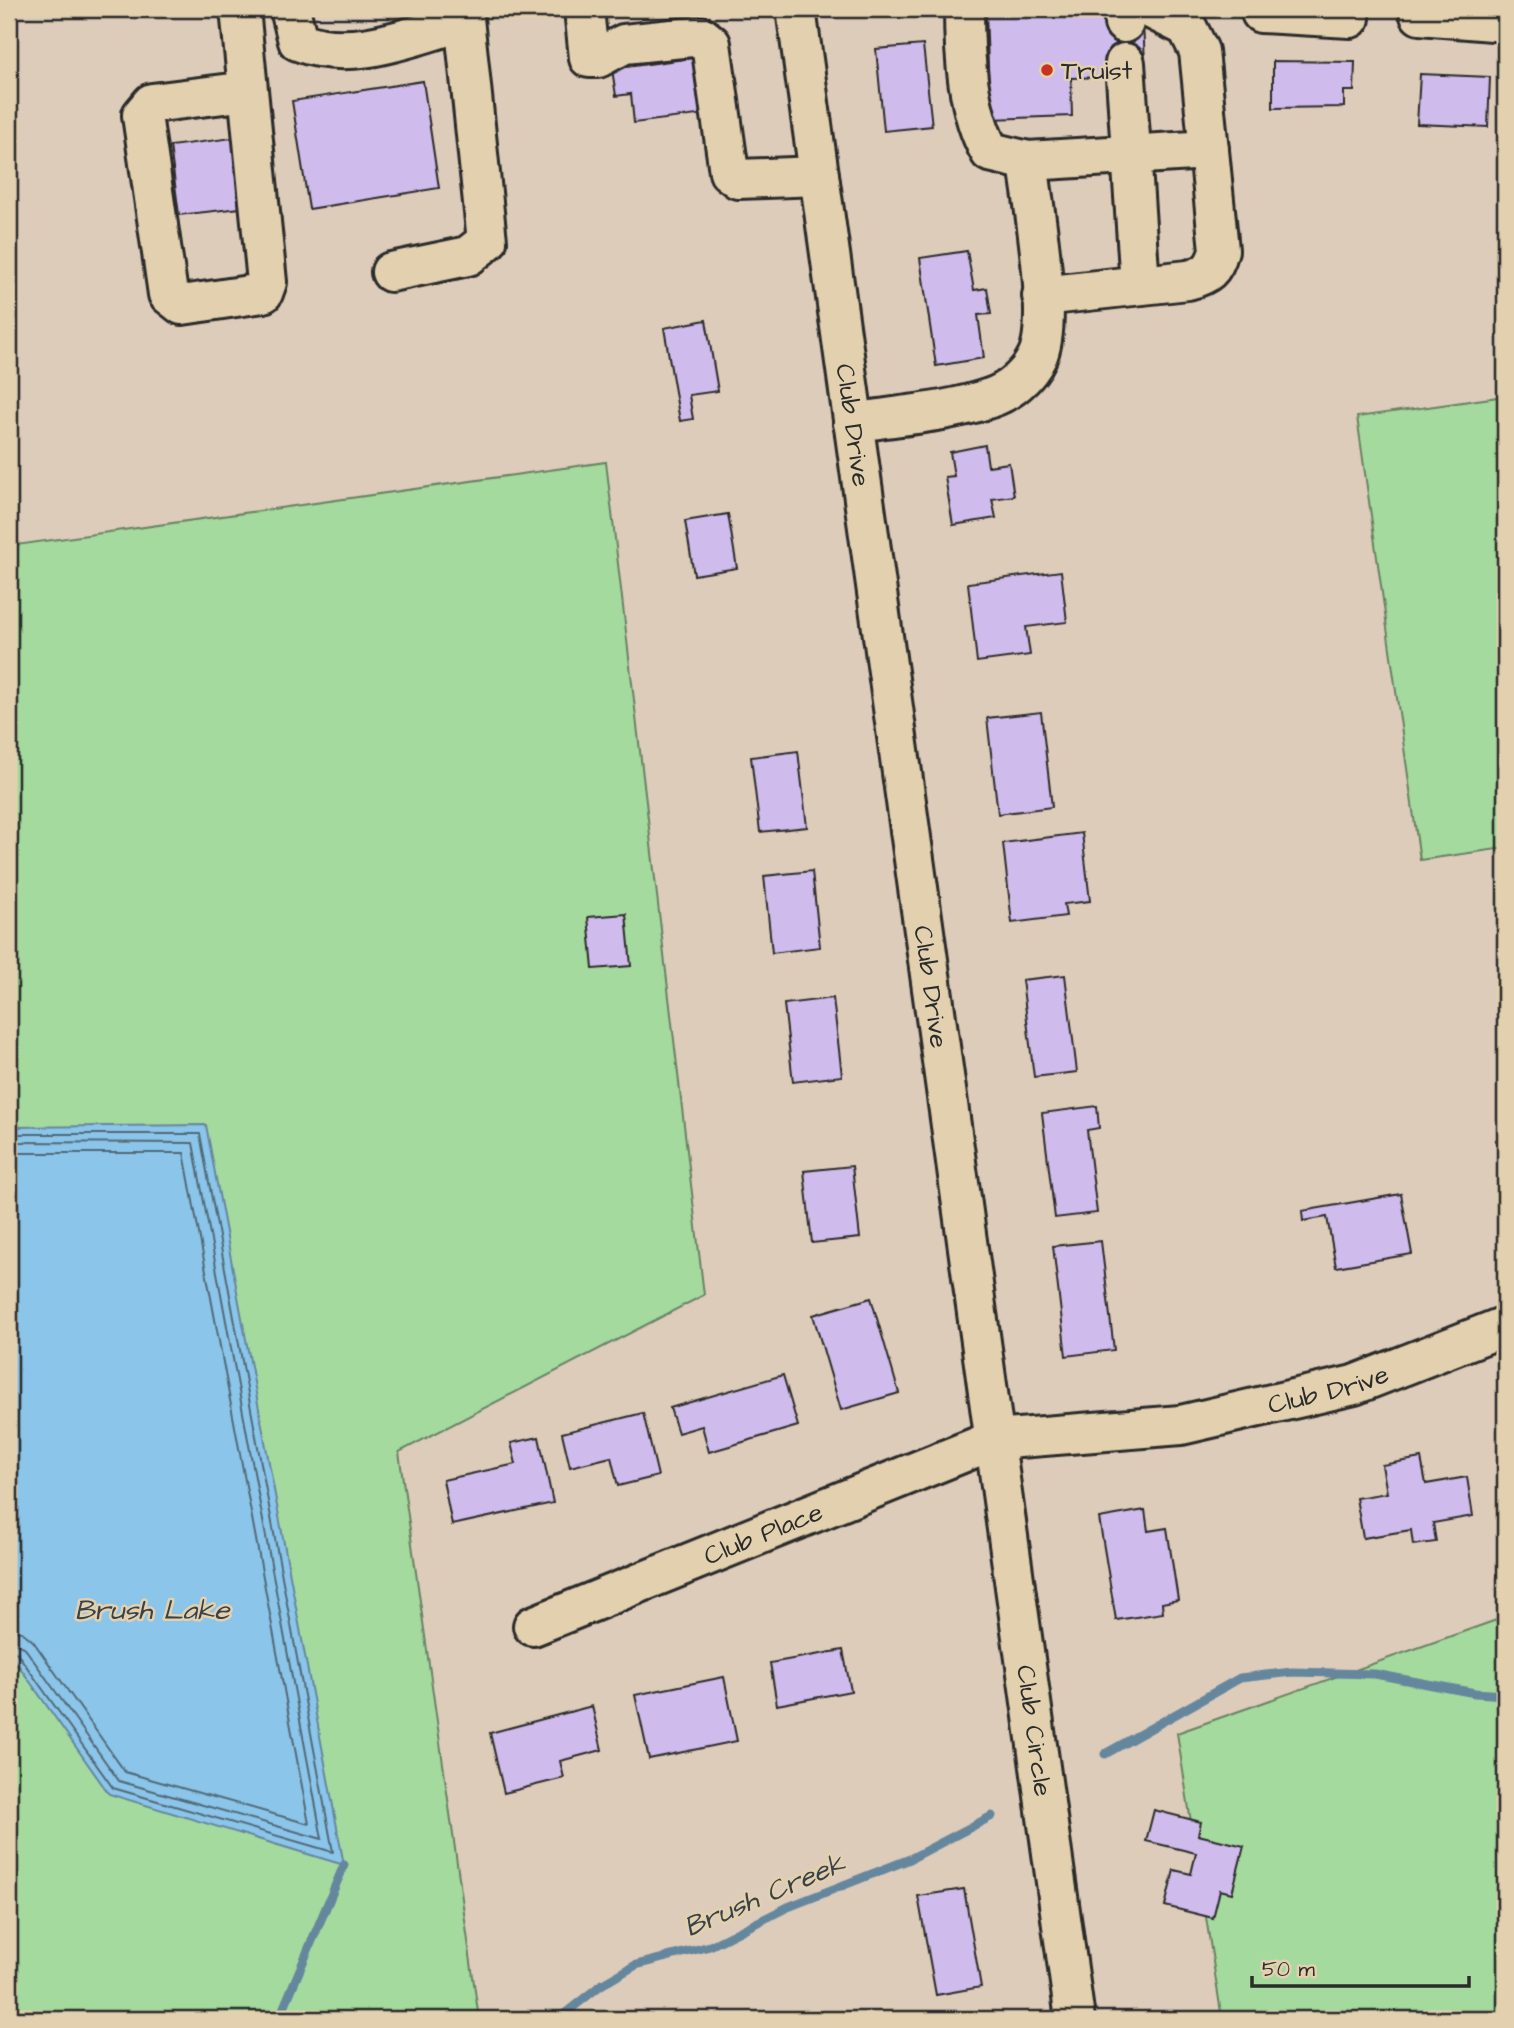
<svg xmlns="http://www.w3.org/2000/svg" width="1514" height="2028" viewBox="0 0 1514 2028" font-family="'Architects Daughter',sans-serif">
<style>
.green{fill:#a4da9d;stroke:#688264;stroke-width:2}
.water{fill:#8bc5ea;stroke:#65879e;stroke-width:2}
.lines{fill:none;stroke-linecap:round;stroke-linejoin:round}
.shore{stroke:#516977;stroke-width:2}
.stream{stroke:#65879e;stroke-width:9}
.building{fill:#cfbbec;stroke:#2b2b2b;stroke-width:2}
.minor-casing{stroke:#2b2b2b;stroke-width:44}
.minor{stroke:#e2d0ae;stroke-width:38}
.poi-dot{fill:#c8321e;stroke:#e2d0ae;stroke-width:2.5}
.labels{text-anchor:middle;stroke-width:5;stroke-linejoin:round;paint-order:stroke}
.poi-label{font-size:26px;fill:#2b2b2b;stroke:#e2d0ae;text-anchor:start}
.street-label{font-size:26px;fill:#2b2b2b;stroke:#e2d0ae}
.water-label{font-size:28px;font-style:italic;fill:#394248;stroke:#e2d0ae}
</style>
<rect width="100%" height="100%" fill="#deccba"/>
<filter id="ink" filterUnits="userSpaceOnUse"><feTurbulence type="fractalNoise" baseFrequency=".0143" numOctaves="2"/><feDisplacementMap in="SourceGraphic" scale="14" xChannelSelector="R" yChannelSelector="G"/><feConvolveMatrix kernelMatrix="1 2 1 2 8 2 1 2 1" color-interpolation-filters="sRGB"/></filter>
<g filter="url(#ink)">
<g class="green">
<polygon points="1505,396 1505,848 1420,860 1357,417"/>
<polygon points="606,462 704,1295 399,1452 479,2019 9,2019 9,546"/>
<polygon points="1505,1617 1505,2019 1222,2019 1177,1733"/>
</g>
<polygon class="water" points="206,1125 344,1865 109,1794 9,1652 9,1127"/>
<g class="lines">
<g class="shore">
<polyline points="9,1134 200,1134 333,1852 113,1788 17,1653 9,1649"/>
<polyline points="9,1142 193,1143 322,1839 119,1781 24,1647 9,1641"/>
<polyline points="9,1153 184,1153 309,1824 125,1772 33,1641 22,1632 9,1630"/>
</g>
<g class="stream">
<polyline points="1105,1754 1240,1678 1292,1672 1375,1674 1475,1693 1505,1695"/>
<polyline points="279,2019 344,1865"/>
<polyline points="558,2019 601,1985 636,1965 710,1946 788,1907 910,1859 992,1816"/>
</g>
</g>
<g class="building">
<polygon points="1106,9 1106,24 1143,23 1145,62 1107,64 1107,77 1071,78 1072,116 990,119 986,11"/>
<polygon points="923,45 932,126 884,131 876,49"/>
<polygon points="699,57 706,114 634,123 631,94 616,96 612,69"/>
<polygon points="1273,61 1355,62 1354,91 1344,91 1344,107 1273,108"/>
<polygon points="1420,74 1490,77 1488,127 1417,124"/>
<polygon points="423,81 439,188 309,209 292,101"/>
<polygon points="240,137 249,207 179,215 170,146"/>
<polygon points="967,251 974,290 987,288 991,314 978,315 984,358 936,366 920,258"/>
<polygon points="706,320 718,391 689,395 693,419 680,421 664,328"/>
<polygon points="985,445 988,466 1009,463 1014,496 992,499 996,518 953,525 945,477 954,476 950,452"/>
<polygon points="728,514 737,568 694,575 685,521"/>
<polygon points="1061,571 1067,622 1026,627 1030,655 977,662 968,583"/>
<polygon points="1041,712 1052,807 998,814 987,718"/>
<polygon points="798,751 807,827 760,832 751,757"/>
<polygon points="1082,833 1090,901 1064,904 1066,916 1012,923 1003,843"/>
<polygon points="812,871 820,947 772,953 764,876"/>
<polygon points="626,914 631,966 593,969 588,917"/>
<polygon points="1065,975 1077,1072 1034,1077 1022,980"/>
<polygon points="833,998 842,1076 793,1082 784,1004"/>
<polygon points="1097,1106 1099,1128 1087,1130 1097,1213 1055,1218 1042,1113"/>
<polygon points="1505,1136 1505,1161 1496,1140"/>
<polygon points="852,1166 860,1238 812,1243 804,1171"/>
<polygon points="1401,1194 1412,1254 1336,1267 1327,1217 1303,1221 1302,1211"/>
<polygon points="1101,1241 1114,1350 1066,1356 1053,1246"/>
<polygon points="871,1298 899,1393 841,1410 813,1315"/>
<polygon points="783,1375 798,1426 709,1452 702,1426 678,1433 670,1408"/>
<polygon points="643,1413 658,1476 618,1486 611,1457 570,1467 562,1433"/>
<polygon points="539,1437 553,1503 452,1525 443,1480 516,1464 511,1443"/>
<polygon points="1421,1458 1426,1484 1467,1477 1473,1516 1433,1523 1436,1542 1413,1545 1411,1530 1363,1538 1356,1498 1387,1493 1382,1465"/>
<polygon points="1145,1510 1148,1531 1167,1528 1178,1600 1162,1603 1163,1613 1116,1620 1099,1518"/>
<polygon points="843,1650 851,1691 777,1705 770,1663"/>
<polygon points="724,1677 737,1741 649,1759 635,1695"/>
<polygon points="592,1706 602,1750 560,1761 564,1778 504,1793 490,1733"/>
<polygon points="1154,1810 1201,1822 1198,1835 1244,1846 1232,1893 1220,1890 1213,1918 1165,1906 1174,1870 1191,1874 1196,1853 1146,1841"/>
<polygon points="964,1889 981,1987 936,1995 918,1896"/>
<polygon points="1232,2015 1233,2019 1206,2019"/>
</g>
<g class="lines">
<defs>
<g id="minor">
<polyline points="240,9 267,282 263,293 182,305 168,294 142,115 152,103 248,91"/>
<path d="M290 9 298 41C351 63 411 36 464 21"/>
<polyline points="584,9 589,58 598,58 624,44 701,36 711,44 729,172 738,179 819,176"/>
<path id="s1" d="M796 9 1075 2019"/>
<polyline points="1262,9 1261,13 1350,18"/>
<polyline points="1420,15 1505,22"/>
<polyline points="1124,23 1125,9"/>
<polyline points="1125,63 1140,285"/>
<polyline points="1028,161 1209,150"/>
<polyline points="391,272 468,256 487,241 463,9"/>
<path d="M1042 296 1188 280C1207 275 1214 270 1219 250L1199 51 1187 27 1151 9"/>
<path d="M853 423C898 415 947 413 990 398 1009 392 1028 376 1037 357 1055 321 1033 205 1028 161L990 152C967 112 964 54 964 9"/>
<path id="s2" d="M533 1626 994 1440 1181 1425 1354 1385 1505 1326"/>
</g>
</defs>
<use href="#minor" class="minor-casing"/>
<use href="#minor" class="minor"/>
</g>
</g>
<circle class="poi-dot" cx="1047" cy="70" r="7"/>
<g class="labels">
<g class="poi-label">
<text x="1061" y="79">Truist</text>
</g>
<g class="street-label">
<text dy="9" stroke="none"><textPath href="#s1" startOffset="420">Club Drive</textPath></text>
<text dy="9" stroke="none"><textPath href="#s1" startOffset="987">Club Drive</textPath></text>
<text dy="9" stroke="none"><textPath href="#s2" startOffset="836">Club Drive</textPath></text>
<text dy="9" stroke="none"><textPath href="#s2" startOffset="248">Club Place</textPath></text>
<text dy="9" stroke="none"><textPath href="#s1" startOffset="1738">Club Circle</textPath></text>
</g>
<g class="water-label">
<text x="152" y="1619">Brush Lake</text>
<text transform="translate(764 1894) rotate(-23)" y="10">Brush Creek</text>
</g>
</g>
<rect width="1514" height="2028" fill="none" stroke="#e2d0ae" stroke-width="35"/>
<rect x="18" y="18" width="1479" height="1993" fill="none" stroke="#2b2b2b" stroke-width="2.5" filter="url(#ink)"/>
<path d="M1252 1976v10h217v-10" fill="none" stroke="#2b2b2b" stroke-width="3.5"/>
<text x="1262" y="1976" font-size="21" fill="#2b2b2b" stroke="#e2d0ae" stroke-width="5" paint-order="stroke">50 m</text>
</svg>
